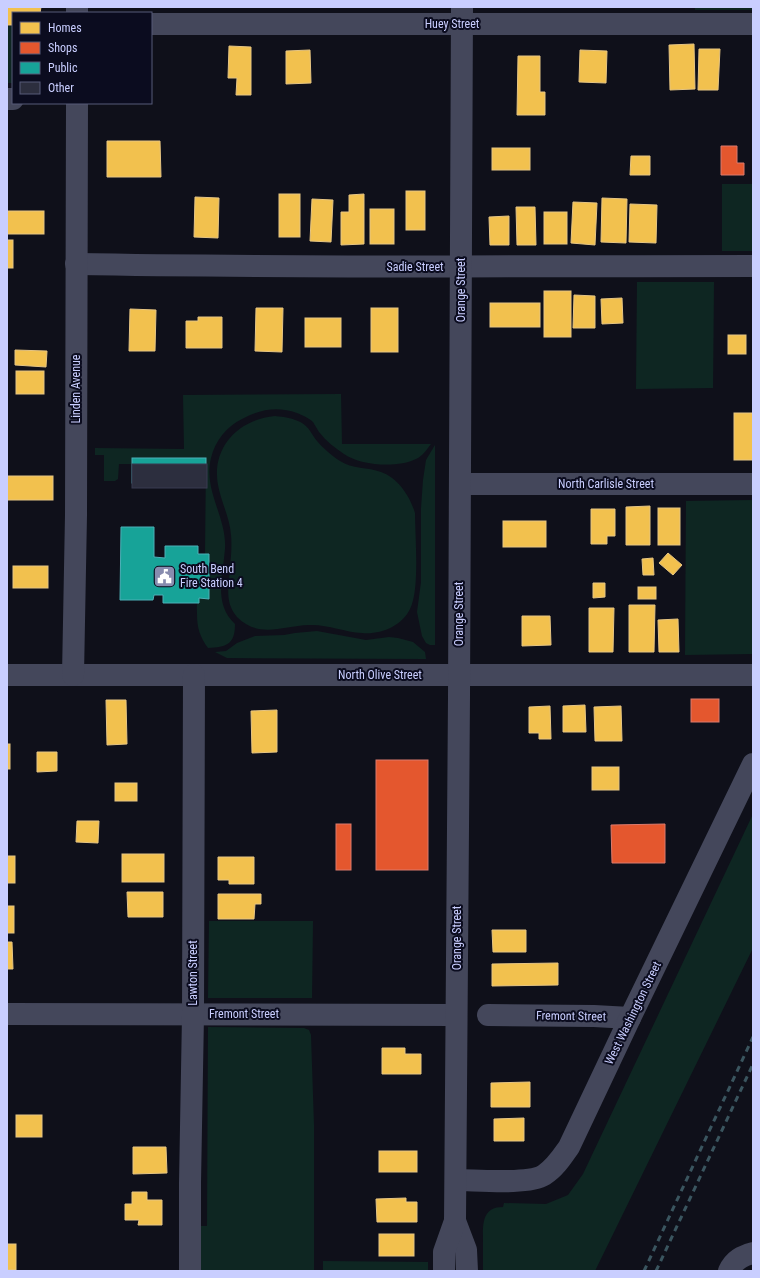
<svg xmlns="http://www.w3.org/2000/svg" width="760" height="1278" viewBox="0 0 760 1278" font-family="'Roboto Condensed',sans-serif">
<style>
.green{fill:#0e2622}
.homes{fill:#f2c14e;stroke:#e6c583}
.shops{fill:#e4572e;stroke:#dc7b6d}
.public{fill:#17a398;stroke:#4cb0b7}
.building{fill:#2c2e3e;stroke:#393a50}
.lines{fill:none;stroke-linecap:round;stroke-linejoin:round}
.minor{stroke:#44475b;stroke-width:22}
.rail{stroke:#3a555f;stroke-width:3;stroke-dasharray:6 5;stroke-linecap:butt}
.labels{text-anchor:middle;stroke-width:4;stroke-linejoin:round;paint-order:stroke}
.street-label{font-size:12px;fill:#c9ceff;stroke:#0b0c1f}
.poi-label{font-size:12px;fill:#c9ceff;stroke:#0b0c1f;text-anchor:start}
</style>
<rect width="100%" height="100%" fill="#0f101a"/>
<g class="green">
<rect x="695" y="7" width="58" height="3"/>
<rect x="7" y="26" width="6" height="57"/>
<rect x="722" y="184" width="31" height="67"/>
<polygon points="637,282 714,282 713,388 636,389"/>
<path d="M341 394 342 444H431C427 449 423 456 416 459 398 468 361 466 344 454 335 448 326 441 319 432 317 429 315 425 313 422 309 418 302 415 297 413 278 406 260 409 242 419 227 426 215 441 211 458 203 491 227 517 225 549 223 575 213 603 235 624 235 645 226 647 208 648 200 637 197 628 197 614 197 609 196 604 199 598H209V554H205L206 458H132V464H119L118 479 115 481H104V455H95V448L184 449 183 395Z"/>
<path d="M275 416C284 417 293 418 302 423 309 427 312 435 317 441 323 448 332 456 340 461 352 469 368 467 381 472 398 478 410 496 415 513 415 536 420 590 410 609 402 626 380 635 362 633 344 632 327 624 309 625 282 626 259 639 237 617 224 602 229 585 230 568 231 557 232 545 231 535 230 518 221 502 218 485 211 447 239 419 275 416Z"/>
<polygon points="435,445 435,645 430,645 426,643 422,636 417,612 421,582 421,508 423,480 426,460"/>
<polygon points="753,500 753,654 685,655 686,501"/>
<polygon points="317,631 366,640 389,637 398,638 413,642 425,652 426,659 227,658 215,652 226,651 237,643 255,636 284,635 295,633"/>
<path d="M753 814V948L595 1271H483C483 1261 483 1252 483 1242 483 1226 481 1207 503 1207L504 1203 546 1204 568 1195 583 1174Z"/>
<polygon points="209,921 313,921 312,998 208,998"/>
<polygon points="208,1027 304,1028 309,1030 311,1035 314,1125 314,1271 199,1271 200,1226 207,1226"/>
<polygon points="323,1261 428,1262 428,1271 323,1271"/>
</g>
<g class="homes">
<polygon points="7,7 41,7 40,13 13,13 13,25 7,25"/>
<polygon points="694,44 695,89 670,90 669,45"/>
<polygon points="229,46 251,47 251,95 236,95 237,78 228,78"/>
<polygon points="699,49 720,49 718,90 698,90"/>
<polygon points="310,50 311,83 286,84 286,51"/>
<polygon points="580,50 607,51 606,83 579,82"/>
<polygon points="518,56 540,56 540,92 545,92 545,115 517,115"/>
<polygon points="107,141 160,141 161,177 107,177"/>
<rect x="492" y="148" width="38" height="22"/>
<polygon points="631,156 650,156 650,175 630,175"/>
<rect x="406" y="191" width="19" height="39"/>
<rect x="279" y="194" width="21" height="43"/>
<polygon points="364,194 364,244 341,245 341,212 349,212 349,195"/>
<polygon points="195,197 219,198 218,238 194,237"/>
<polygon points="602,198 627,199 626,243 601,242"/>
<polygon points="312,199 333,200 331,242 310,241"/>
<polygon points="573,202 597,203 595,245 571,243"/>
<polygon points="630,204 657,205 656,243 629,242"/>
<polygon points="516,207 535,207 536,245 517,245"/>
<rect x="370" y="209" width="24" height="35"/>
<rect x="7" y="211" width="37" height="23"/>
<rect x="544" y="212" width="23" height="32"/>
<polygon points="509,216 509,245 490,245 489,217"/>
<rect x="7" y="240" width="6" height="28"/>
<rect x="544" y="291" width="27" height="46"/>
<polygon points="574,295 595,296 595,328 573,328"/>
<polygon points="622,298 623,323 602,324 601,299"/>
<rect x="490" y="303" width="50" height="24"/>
<polygon points="256,308 283,308 282,352 255,351"/>
<rect x="371" y="308" width="27" height="44"/>
<polygon points="130,309 156,310 155,351 129,351"/>
<polygon points="198,317 222,317 222,348 186,348 186,321 198,321"/>
<rect x="305" y="318" width="36" height="29"/>
<rect x="728" y="335" width="18" height="19"/>
<polygon points="15,350 47,351 46,367 15,365"/>
<rect x="16" y="371" width="28" height="23"/>
<rect x="734" y="413" width="19" height="47"/>
<rect x="7" y="476" width="46" height="24"/>
<polygon points="650,506 650,545 626,545 626,507"/>
<rect x="658" y="508" width="22" height="37"/>
<polygon points="591,509 615,509 615,536 607,536 607,544 591,544"/>
<rect x="503" y="521" width="43" height="26"/>
<polygon points="668,553 682,565 673,575 659,563"/>
<polygon points="653,558 654,575 643,575 642,559"/>
<rect x="13" y="566" width="35" height="22"/>
<polygon points="593,583 605,583 605,597 593,598"/>
<rect x="638" y="587" width="18" height="12"/>
<polygon points="629,605 655,605 654,652 629,652"/>
<polygon points="589,608 614,608 613,652 589,652"/>
<polygon points="522,616 550,616 551,645 522,646"/>
<polygon points="678,619 679,652 659,652 658,620"/>
<polygon points="106,700 126,700 127,744 107,745"/>
<polygon points="585,705 586,732 563,732 563,706"/>
<polygon points="550,706 551,739 539,739 539,733 529,733 529,707"/>
<polygon points="621,706 622,741 595,741 594,707"/>
<polygon points="277,710 277,752 252,753 251,711"/>
<rect x="7" y="744" width="3" height="25"/>
<polygon points="37,752 57,752 57,771 37,772"/>
<rect x="592" y="767" width="27" height="23"/>
<rect x="115" y="783" width="22" height="18"/>
<polygon points="77,821 99,821 98,843 76,842"/>
<rect x="122" y="854" width="42" height="28"/>
<rect x="7" y="856" width="8" height="27"/>
<polygon points="218,857 254,857 254,884 229,884 229,880 218,880"/>
<polygon points="127,892 163,892 163,917 128,917"/>
<polygon points="218,894 261,894 261,904 255,904 254,919 218,919"/>
<rect x="7" y="906" width="7" height="27"/>
<polygon points="492,930 526,930 526,952 493,952"/>
<polygon points="7,942 12,942 13,969 7,969"/>
<polygon points="558,963 558,985 492,986 492,964"/>
<polygon points="382,1048 405,1048 405,1054 421,1054 421,1074 382,1074"/>
<polygon points="530,1082 530,1107 491,1107 491,1083"/>
<rect x="16" y="1115" width="26" height="22"/>
<polygon points="524,1118 524,1141 494,1141 494,1119"/>
<polygon points="133,1147 166,1147 167,1173 133,1174"/>
<rect x="379" y="1151" width="38" height="21"/>
<polygon points="132,1192 147,1192 147,1200 162,1200 162,1225 138,1225 139,1220 125,1220 125,1204 132,1204"/>
<polygon points="406,1198 406,1202 417,1202 417,1222 377,1222 376,1199"/>
<rect x="379" y="1234" width="35" height="22"/>
<rect x="7" y="1244" width="9" height="26"/>
</g>
<g class="shops">
<polygon points="721,146 737,146 737,163 744,163 744,175 721,175"/>
<rect x="691" y="699" width="28" height="23"/>
<rect x="376" y="760" width="52" height="110"/>
<rect x="336" y="824" width="15" height="46"/>
<polygon points="665,824 665,863 612,863 611,825"/>
</g>
<g class="public">
<rect x="132" y="458" width="74" height="25"/>
<polygon points="121,527 154,527 154,557 165,558 165,546 198,546 198,554 209,554 209,599 199,598 199,603 163,603 163,595 154,595 153,600 120,600"/>
</g>
<rect class="building" x="132" y="464" width="75" height="24"/>
<g class="lines">
<g class="minor">
<polyline points="77,13 77,7"/>
<polyline points="151,24 753,24"/>
<polyline points="7,99 13,99"/>
<path d="M76 264C302 268 527 266 753 266"/>
<polyline points="460,484 753,484"/>
<polyline points="7,675 753,675"/>
<polyline points="73,675 76,515 77,103"/>
<polyline points="7,1014 456,1015"/>
<polyline points="488,1015 594,1016 630,1018"/>
<path d="M456 1180C477 1180 528 1185 544 1175 555 1168 562 1157 569 1147L630 1018 753 764"/>
<polyline points="455,1221 466,1250 467,1271"/>
<polyline points="190,1271 190,1183 193,1015 194,675"/>
<polyline points="444,1271 444,1252 455,1221 459,697 462,7"/>
<path d="M729 1271C734 1260 742 1256 753 1253"/>
</g>
<g class="rail">
<polyline points="644,1271 753,1037"/>
<polyline points="656,1271 753,1064"/>
</g>
</g>
<defs>
<symbol id="civic-square" viewBox="-11 -11 22 22"><rect x="-9" y="-9" width="18" height="18" rx="4" fill="#888caf" stroke="#0b0c1f"/><path d="M-.6-6.5H3V-4.5H.6V-3L4-1V1h2V6H-6V1h2V-1L-.6-3ZM-1.2 2.5V6h2.4V2.5Z" fill="#fff"/></symbol>
</defs>
<g fill-rule="evenodd">
<use href="#civic-square" x="152" y="564" width="25" height="25"/>
</g>
<g class="labels">
<g class="street-label">
<text x="452" y="28">Huey Street</text>
<text x="415" y="271">Sadie Street</text>
<text transform="translate(461 290) rotate(-90)" y="4">Orange Street</text>
<text transform="translate(76 389) rotate(-90)" y="4">Linden Avenue</text>
<text x="606" y="488">North Carlisle Street</text>
<text transform="translate(459 614) rotate(-90)" y="4">Orange Street</text>
<text x="380" y="679">North Olive Street</text>
<text transform="translate(457 938) rotate(-90)" y="4">Orange Street</text>
<text transform="translate(193 973) rotate(-90)" y="4">Lawton Street</text>
<text transform="translate(633 1013) rotate(-64)" y="4">West Washington Street</text>
<text x="244" y="1018">Fremont Street</text>
<text transform="translate(571 1016) rotate(1)" y="4">Fremont Street</text>
</g>
<g class="poi-label">
<text x="180" y="573">South Bend<tspan x="180" dy="14">Fire Station 4</tspan></text>
</g>
</g>
<rect width="760" height="1278" fill="none" stroke="#c9ceff" stroke-width="16"/>
<rect x="12" y="12" width="140" height="92" fill="#0b0c1f" stroke="#575a79"/>
<rect x="20" y="22" width="20" height="12" fill="#f2c14e" stroke="#575a79"/>
<text x="48" y="32" font-size="12" fill="#c9ceff">Homes</text>
<rect x="20" y="42" width="20" height="12" fill="#e4572e" stroke="#575a79"/>
<text x="48" y="52" font-size="12" fill="#c9ceff">Shops</text>
<rect x="20" y="62" width="20" height="12" fill="#17a398" stroke="#575a79"/>
<text x="48" y="72" font-size="12" fill="#c9ceff">Public</text>
<rect x="20" y="82" width="20" height="12" fill="#2c2e3e" stroke="#575a79"/>
<text x="48" y="92" font-size="12" fill="#c9ceff">Other</text>
</svg>
